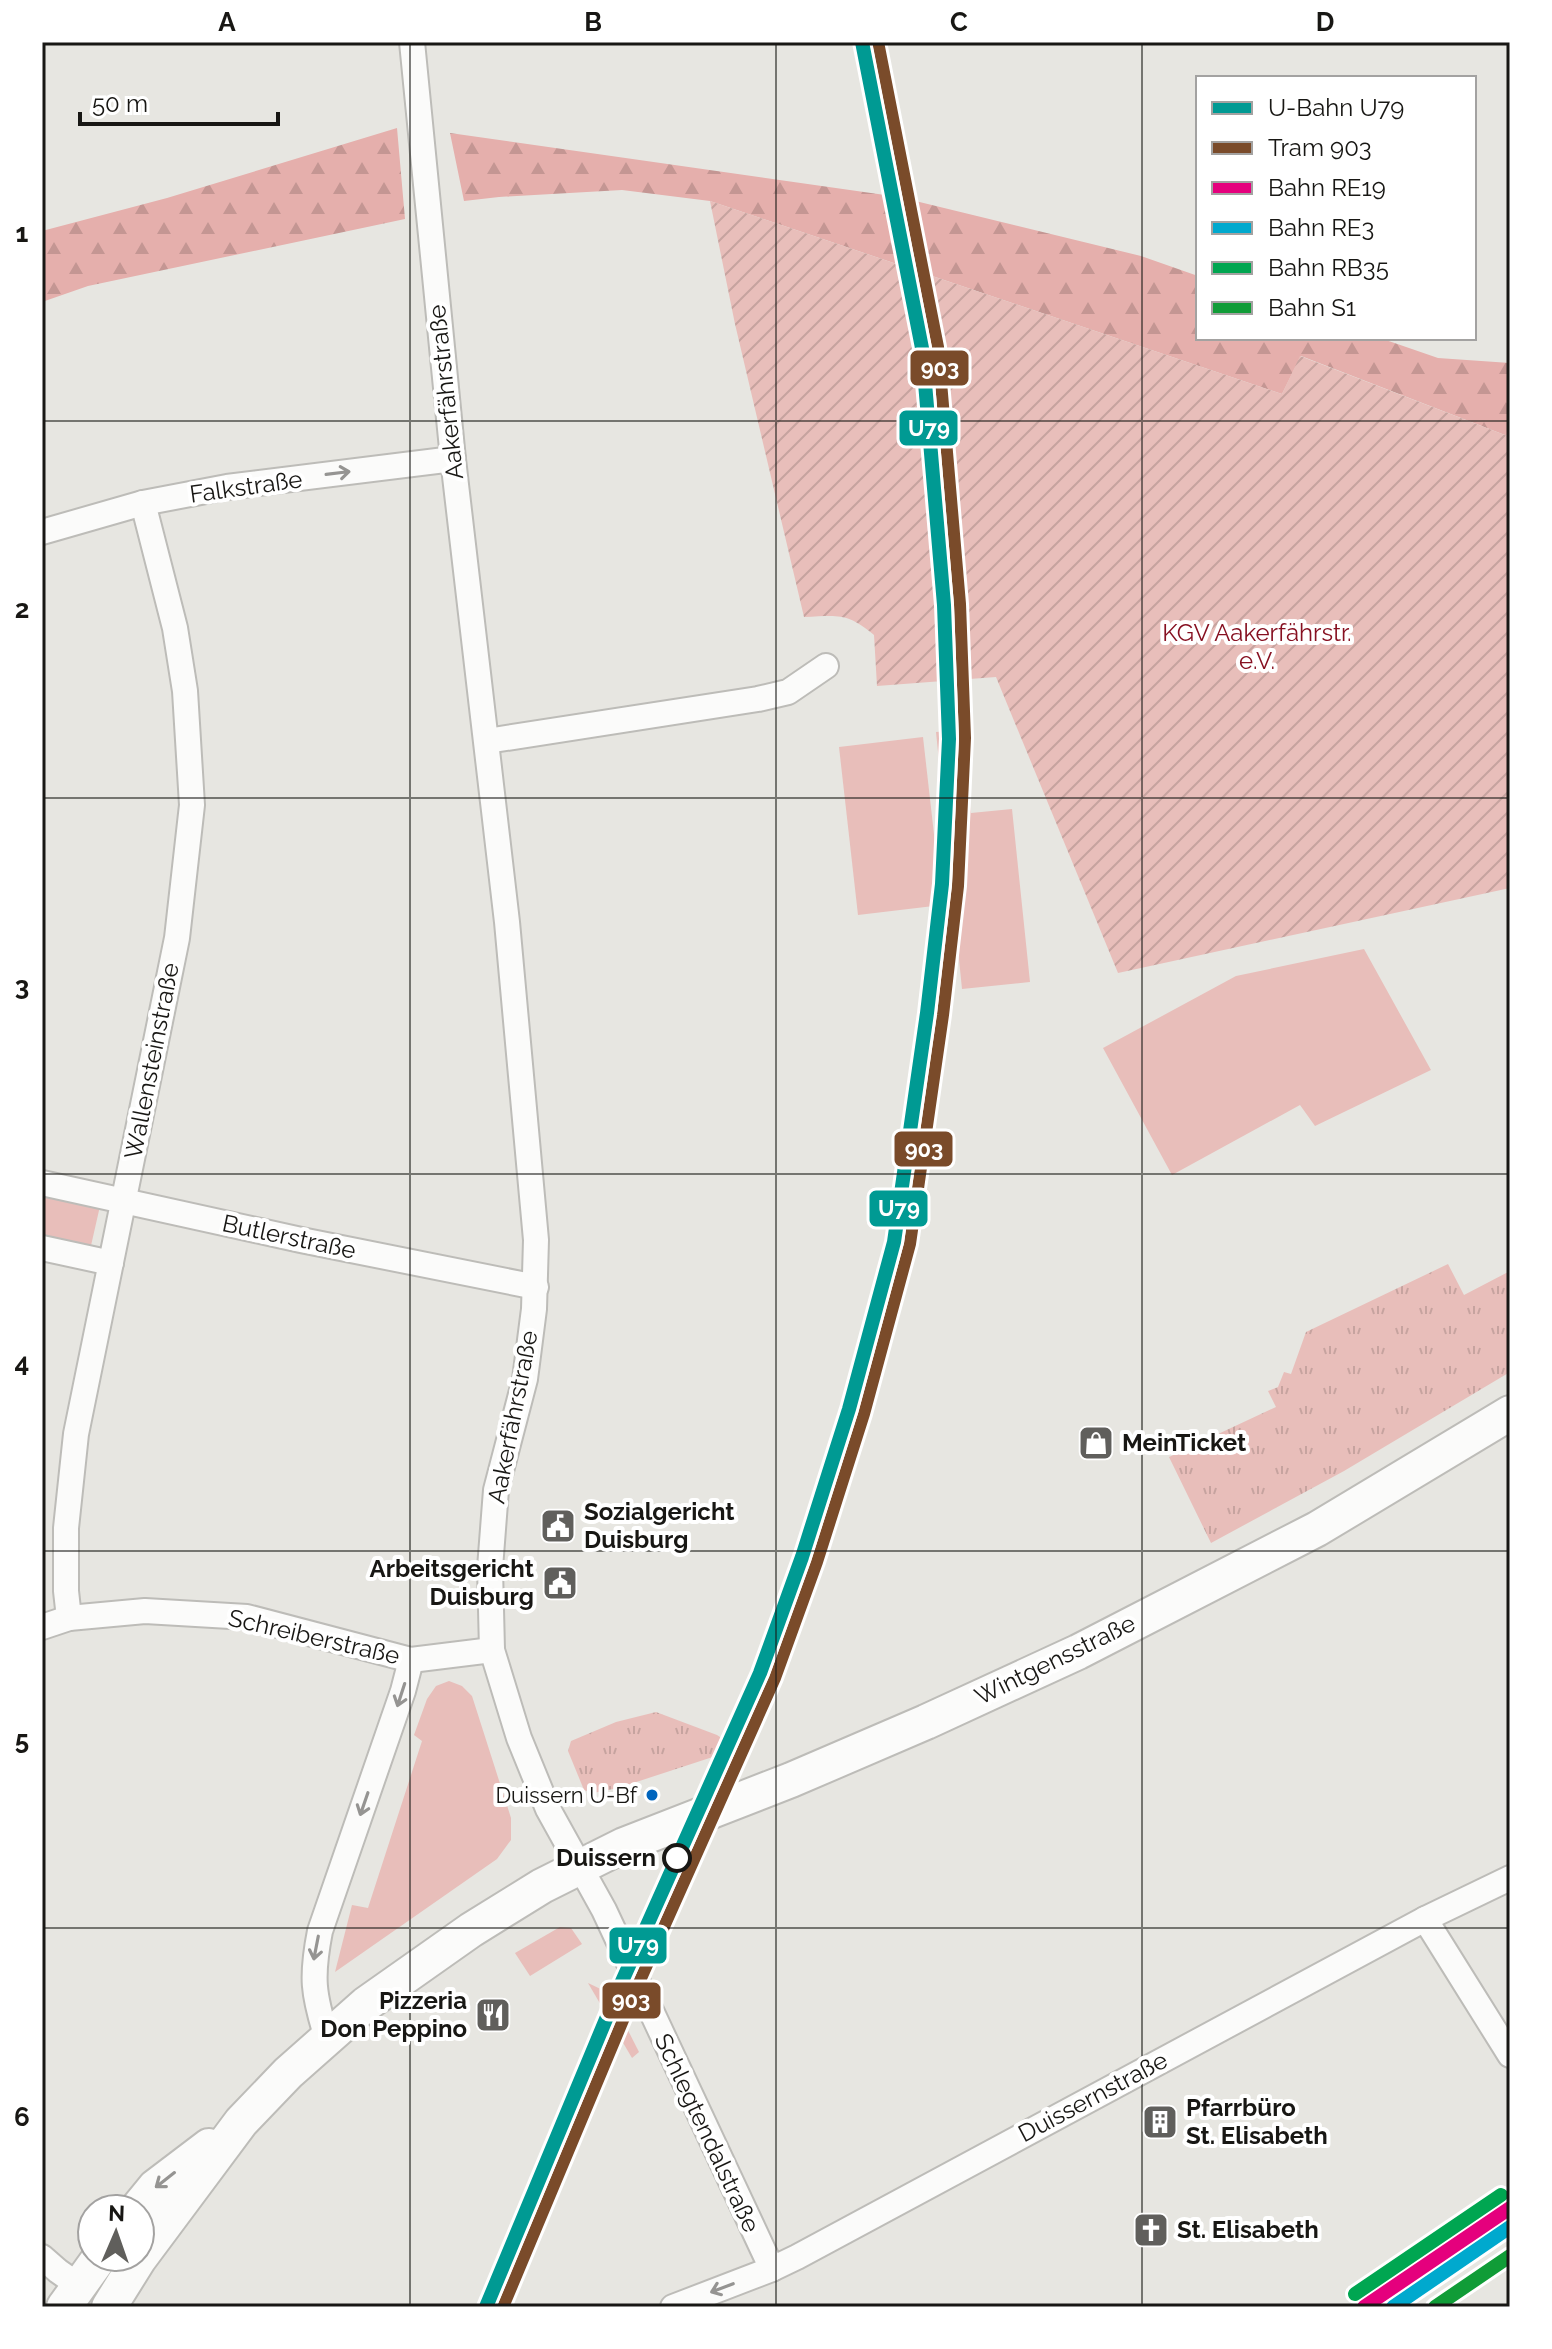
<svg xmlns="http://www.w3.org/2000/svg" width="1552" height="2349" viewBox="0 0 1552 2349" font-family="Raleway,sans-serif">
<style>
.grass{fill:#e8beba}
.forest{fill:url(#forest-firs)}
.park{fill:url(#park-tufts)}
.garden{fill:url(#garden-furrows)}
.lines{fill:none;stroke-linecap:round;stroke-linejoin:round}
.minor-casing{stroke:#bdbcb8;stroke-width:28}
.secondary-casing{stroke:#bdbcb8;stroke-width:38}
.minor{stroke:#fbfbfa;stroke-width:24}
.secondary{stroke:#fbfbfa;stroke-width:34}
.rail-1-casing{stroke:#fff;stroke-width:20}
.rail-2-casing{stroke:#fff;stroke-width:20}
.rail-3-casing{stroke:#fff;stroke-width:20}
.rail-4-casing{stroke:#fff;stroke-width:20}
.rail-1{stroke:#e5007d;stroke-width:14}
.rail-2{stroke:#00a9ce;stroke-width:14}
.rail-3{stroke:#00a651;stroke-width:14}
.rail-4{stroke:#109c37;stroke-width:14}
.tram-1-casing{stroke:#fff;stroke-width:18}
.tram-1{stroke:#7a4b2a;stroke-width:12}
.metro-1-casing{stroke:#fff;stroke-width:20}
.metro-1{stroke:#009a93;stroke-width:14}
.oneway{stroke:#959492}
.grid{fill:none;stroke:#181714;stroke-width:2;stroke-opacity:0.55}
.bus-dot{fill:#0065bd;stroke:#fff;stroke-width:3}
.stop-dot{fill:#fff;stroke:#181714;stroke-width:4}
.labels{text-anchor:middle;stroke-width:8;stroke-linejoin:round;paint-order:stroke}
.bus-label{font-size:22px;fill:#181714;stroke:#fff;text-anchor:end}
.street-label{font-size:24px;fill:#181714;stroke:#fff}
.park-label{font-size:24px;fill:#861021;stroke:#fff}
.poi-label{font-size:24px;font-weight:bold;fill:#181714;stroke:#fff;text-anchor:start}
.stop-label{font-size:24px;font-weight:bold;fill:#181714;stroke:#fff;text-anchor:end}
.line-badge{stroke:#fff;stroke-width:3}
.badge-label{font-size:22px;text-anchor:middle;font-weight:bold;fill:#fff}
.neatline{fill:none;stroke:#181714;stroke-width:3}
.grid-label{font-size:26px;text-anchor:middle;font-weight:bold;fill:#181714}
</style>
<defs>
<pattern id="forest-firs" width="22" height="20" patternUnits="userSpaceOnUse" patternTransform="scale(2)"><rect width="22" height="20" fill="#e5afac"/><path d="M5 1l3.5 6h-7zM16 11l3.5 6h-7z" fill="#c49693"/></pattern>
<pattern id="park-tufts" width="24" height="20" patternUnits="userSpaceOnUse" patternTransform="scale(2)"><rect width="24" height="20" fill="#e8beba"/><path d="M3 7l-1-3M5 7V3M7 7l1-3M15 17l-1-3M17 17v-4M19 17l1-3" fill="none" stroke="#c6a39f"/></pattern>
<pattern id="garden-furrows" width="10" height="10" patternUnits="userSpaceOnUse" patternTransform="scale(2)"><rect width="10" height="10" fill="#e8beba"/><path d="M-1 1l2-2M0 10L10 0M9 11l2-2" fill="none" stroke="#c6a39f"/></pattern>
</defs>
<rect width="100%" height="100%" fill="#e7e6e1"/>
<g class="grass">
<polygon points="962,730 971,813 1012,809 1030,982 962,989 936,732"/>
<polygon points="923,737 942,905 858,915 839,747"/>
<polygon points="1364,949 1431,1070 1315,1126 1300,1105 1172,1175 1103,1048 1236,976"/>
<polygon points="42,1194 100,1206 90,1250 42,1241"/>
<polygon points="449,1681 462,1686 472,1696 511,1818 511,1840 497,1859 335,1972 352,1905 368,1908 422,1741 414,1735 427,1699 436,1686"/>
<polygon points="560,1927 571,1928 582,1944 530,1976 515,1953"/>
<polygon points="588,1983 609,1993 639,2052 632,2058"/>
</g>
<g class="forest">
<polygon points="397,128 405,219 88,286 42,302 42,231 167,198"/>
<polygon points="450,133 899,197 1141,256 1198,276 1198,338 1380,338 1438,358 1510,363 1510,437 1301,356 1282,394 710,201 622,190 499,197 464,201"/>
</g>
<g class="park">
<polygon points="1448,1264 1464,1295 1510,1271 1510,1372 1344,1471 1211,1543 1169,1457 1276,1407 1268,1391 1278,1387 1284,1372 1291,1374 1306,1332"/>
<polygon points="656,1712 717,1735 729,1743 731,1751 618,1788 593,1793 584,1790 568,1751 571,1741 616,1722"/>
</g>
<path class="garden" d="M710 201 1282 394 1300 356 1510 437V888L1118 973 996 677 877 686 874 635C846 612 839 616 804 617L735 324Z"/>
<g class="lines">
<defs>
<g id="minor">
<polyline points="412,42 453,459 507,922 536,1240 534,1309 525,1379 496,1490 490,1568 492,1650 519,1738 548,1809 604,1910 772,2269"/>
<polyline points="42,532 143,503 227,487 453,459"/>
<polyline points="487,741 758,699 788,692 826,666"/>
<polyline points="42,1183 301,1240 536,1287"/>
<polyline points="42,1248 111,1263"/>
<polyline points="69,1618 66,1591 66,1528 76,1434 177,938 192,805 185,691 175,628 143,503"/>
<polyline points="42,1627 69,1618 145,1611 247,1617 411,1660 492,1650"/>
<polyline points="1425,1919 1510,2055"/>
<path d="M327 2038C313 1994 311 1977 320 1931L403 1691 411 1660"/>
<polyline points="42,2257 58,2271 78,2285"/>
<polyline points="673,2307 772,2269 797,2257 1425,1919 1510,1878"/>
</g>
<g id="secondary">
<polyline points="137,2209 155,2187 209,2146"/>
<polyline points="64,2307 100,2257"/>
<polyline points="109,2307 139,2259 241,2122 288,2073 366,2004 471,1930 542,1886 624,1845 791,1780 926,1722 1078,1652 1317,1529 1510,1413"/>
</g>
</defs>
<use href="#minor" class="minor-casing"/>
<use href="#secondary" class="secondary-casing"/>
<use href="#minor" class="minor"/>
<use href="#secondary" class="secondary"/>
<defs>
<polyline id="rail-1" points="1364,2307 1510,2208"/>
<polyline id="rail-2" points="1393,2307 1510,2227"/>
<polyline id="rail-3" points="1355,2294 1501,2195"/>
<polyline id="rail-4" points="1435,2307 1510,2256"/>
</defs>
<use href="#rail-1" class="rail-1-casing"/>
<use href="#rail-2" class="rail-2-casing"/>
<use href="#rail-3" class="rail-3-casing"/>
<use href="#rail-4" class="rail-4-casing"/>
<use href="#rail-1" class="rail-1"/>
<use href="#rail-2" class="rail-2"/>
<use href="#rail-3" class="rail-3"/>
<use href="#rail-4" class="rail-4"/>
<defs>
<polyline id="tram-1" points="503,2307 634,1994 775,1678 817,1562 864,1414 910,1244 943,1015 958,886 965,738 960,604 938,347 878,42"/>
</defs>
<use href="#tram-1" class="tram-1-casing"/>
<use href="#tram-1" class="tram-1"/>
<defs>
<polyline id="metro-1" points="486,2307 619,1988 760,1673 802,1557 849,1409 894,1242 927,1013 942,884 949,739 944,605 922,348 862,42"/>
</defs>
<use href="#metro-1" class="metro-1-casing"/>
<use href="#metro-1" class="metro-1"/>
</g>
<defs><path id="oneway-shaft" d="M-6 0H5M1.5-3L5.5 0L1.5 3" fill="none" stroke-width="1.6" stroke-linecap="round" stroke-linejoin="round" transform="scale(2)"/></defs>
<g class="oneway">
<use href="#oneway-shaft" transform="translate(338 473) rotate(-7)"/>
<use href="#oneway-shaft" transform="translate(401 1695) rotate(108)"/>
<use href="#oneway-shaft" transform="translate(364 1804) rotate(109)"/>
<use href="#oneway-shaft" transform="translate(316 1948) rotate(101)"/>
<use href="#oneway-shaft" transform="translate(165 2180) rotate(142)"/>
<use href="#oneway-shaft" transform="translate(722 2288) rotate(159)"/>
</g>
<path class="grid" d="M410 42V2307M776 42V2307M1142 42V2307M42 421H1510M42 798H1510M42 1174H1510M42 1551H1510M42 1928H1510"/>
<defs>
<symbol id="shop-square" viewBox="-11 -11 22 22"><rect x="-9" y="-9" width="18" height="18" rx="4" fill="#605f5c" stroke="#fff"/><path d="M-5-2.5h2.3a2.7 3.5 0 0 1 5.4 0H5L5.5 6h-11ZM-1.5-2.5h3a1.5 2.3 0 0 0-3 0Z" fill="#fff"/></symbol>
<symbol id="civic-square" viewBox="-11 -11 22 22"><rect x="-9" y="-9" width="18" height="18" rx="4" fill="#605f5c" stroke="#fff"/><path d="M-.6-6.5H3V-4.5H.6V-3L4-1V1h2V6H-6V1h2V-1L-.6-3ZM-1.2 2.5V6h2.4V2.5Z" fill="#fff"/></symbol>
<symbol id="restaurant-square" viewBox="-11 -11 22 22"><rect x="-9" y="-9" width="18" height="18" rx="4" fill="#605f5c" stroke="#fff"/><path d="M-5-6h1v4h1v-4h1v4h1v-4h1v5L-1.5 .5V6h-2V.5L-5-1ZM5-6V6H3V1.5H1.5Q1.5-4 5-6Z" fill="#fff"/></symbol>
<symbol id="building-square" viewBox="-11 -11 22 22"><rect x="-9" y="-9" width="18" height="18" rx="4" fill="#605f5c" stroke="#fff"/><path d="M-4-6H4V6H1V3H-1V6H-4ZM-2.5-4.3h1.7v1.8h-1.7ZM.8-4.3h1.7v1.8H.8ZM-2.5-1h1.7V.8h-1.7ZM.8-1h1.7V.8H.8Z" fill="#fff"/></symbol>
<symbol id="church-square" viewBox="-11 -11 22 22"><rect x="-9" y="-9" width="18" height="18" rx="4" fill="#605f5c" stroke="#fff"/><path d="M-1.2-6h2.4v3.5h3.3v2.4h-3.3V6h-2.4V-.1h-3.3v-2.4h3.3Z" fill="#fff"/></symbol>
</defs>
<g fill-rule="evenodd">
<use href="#shop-square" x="1076" y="1423" width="40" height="40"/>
<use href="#civic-square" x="538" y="1506" width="40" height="40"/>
<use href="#civic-square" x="540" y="1563" width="40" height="40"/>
<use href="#restaurant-square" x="473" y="1995" width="40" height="40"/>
<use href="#building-square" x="1140" y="2102" width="40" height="40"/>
<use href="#church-square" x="1131" y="2210" width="40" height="40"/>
</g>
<circle class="bus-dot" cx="652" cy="1795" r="7"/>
<circle class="stop-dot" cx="677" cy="1858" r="13"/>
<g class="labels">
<g class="bus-label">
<text x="637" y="1803">Duissern U-Bf</text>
</g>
<g class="street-label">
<text transform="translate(446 392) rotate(-96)" y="8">Aakerfährstraße</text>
<text transform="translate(246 487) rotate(-8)" y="8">Falkstraße</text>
<text transform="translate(152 1061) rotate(-79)" y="8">Wallensteinstraße</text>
<text transform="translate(289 1237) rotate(12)" y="8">Butlerstraße</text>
<text transform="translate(513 1417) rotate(-79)" y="8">Aakerfährstraße</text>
<text transform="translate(314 1637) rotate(13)" y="8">Schreiberstraße</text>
<text transform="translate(1055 1660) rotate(-26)" y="8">Wintgensstraße</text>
<text transform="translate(1093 2097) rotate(-28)" y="8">Duissernstraße</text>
<text transform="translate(707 2133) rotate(65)" y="8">Schlegtendalstraße</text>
</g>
<g class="park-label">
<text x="1257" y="641">KGV Aakerfährstr.<tspan x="1257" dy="28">e.V.</tspan></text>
</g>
<g class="poi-label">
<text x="1122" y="1451">MeinTicket</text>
<text x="584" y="1520">Sozialgericht<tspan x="584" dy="28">Duisburg</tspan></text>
<text x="534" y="1577" text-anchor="end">Arbeitsgericht<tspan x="534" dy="28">Duisburg</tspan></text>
<text x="467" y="2009" text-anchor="end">Pizzeria<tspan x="467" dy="28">Don Peppino</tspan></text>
<text x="1186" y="2116">Pfarrbüro<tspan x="1186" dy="28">St. Elisabeth</tspan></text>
<text x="1177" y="2238">St. Elisabeth</text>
</g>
<g class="stop-label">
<text x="656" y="1866">Duissern</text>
</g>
</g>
<g class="line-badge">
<rect x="909" y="349" width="61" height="38" rx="8" fill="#7a4b2a"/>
<rect x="898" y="409" width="61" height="38" rx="8" fill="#009a93"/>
<rect x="893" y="1130" width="61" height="38" rx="8" fill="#7a4b2a"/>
<rect x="868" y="1189" width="61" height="39" rx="8" fill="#009a93"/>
<rect x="608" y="1926" width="60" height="39" rx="8" fill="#009a93"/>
<rect x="601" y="1981" width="61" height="39" rx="8" fill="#7a4b2a"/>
</g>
<g class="badge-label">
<text x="940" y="376">903</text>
<text x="929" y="436">U79</text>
<text x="924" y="1157">903</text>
<text x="899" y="1216">U79</text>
<text x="638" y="1953">U79</text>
<text x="631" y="2008">903</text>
</g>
<rect width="1552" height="2349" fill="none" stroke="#ffffff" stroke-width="88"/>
<rect x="1196" y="76" width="280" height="264" fill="#ffffff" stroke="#a3a2a1" stroke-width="2"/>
<rect x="1212" y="102" width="40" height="12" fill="#009a93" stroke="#a3a2a1" stroke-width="2"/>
<text x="1268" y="116" font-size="24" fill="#181714">U-Bahn U79</text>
<rect x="1212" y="142" width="40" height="12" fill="#7a4b2a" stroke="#a3a2a1" stroke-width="2"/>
<text x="1268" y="156" font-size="24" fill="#181714">Tram 903</text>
<rect x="1212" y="182" width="40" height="12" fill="#e5007d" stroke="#a3a2a1" stroke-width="2"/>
<text x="1268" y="196" font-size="24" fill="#181714">Bahn RE19</text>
<rect x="1212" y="222" width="40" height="12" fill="#00a9ce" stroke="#a3a2a1" stroke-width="2"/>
<text x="1268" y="236" font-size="24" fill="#181714">Bahn RE3</text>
<rect x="1212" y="262" width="40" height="12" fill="#00a651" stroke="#a3a2a1" stroke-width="2"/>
<text x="1268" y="276" font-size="24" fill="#181714">Bahn RB35</text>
<rect x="1212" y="302" width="40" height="12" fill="#109c37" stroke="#a3a2a1" stroke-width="2"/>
<text x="1268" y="316" font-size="24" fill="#181714">Bahn S1</text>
<g transform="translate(116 2233) rotate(2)"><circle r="38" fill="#ffffff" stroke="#a3a2a1" stroke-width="2"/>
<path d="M0-6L14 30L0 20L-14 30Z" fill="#605f5c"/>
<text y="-12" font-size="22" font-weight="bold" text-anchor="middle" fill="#181714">N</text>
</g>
<path d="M80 112v12h198v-12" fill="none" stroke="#181714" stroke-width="4"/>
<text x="92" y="112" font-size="24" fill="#181714" stroke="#ffffff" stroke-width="6" paint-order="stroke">50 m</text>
<rect x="44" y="44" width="1464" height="2261" class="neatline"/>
<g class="grid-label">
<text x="227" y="31">A</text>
<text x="593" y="31">B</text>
<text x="959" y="31">C</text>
<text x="1325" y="31">D</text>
<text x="22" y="242">1</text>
<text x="22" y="618">2</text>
<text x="22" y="995">3</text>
<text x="22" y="1372">4</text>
<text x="22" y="1749">5</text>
<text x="22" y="2126">6</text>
</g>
</svg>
